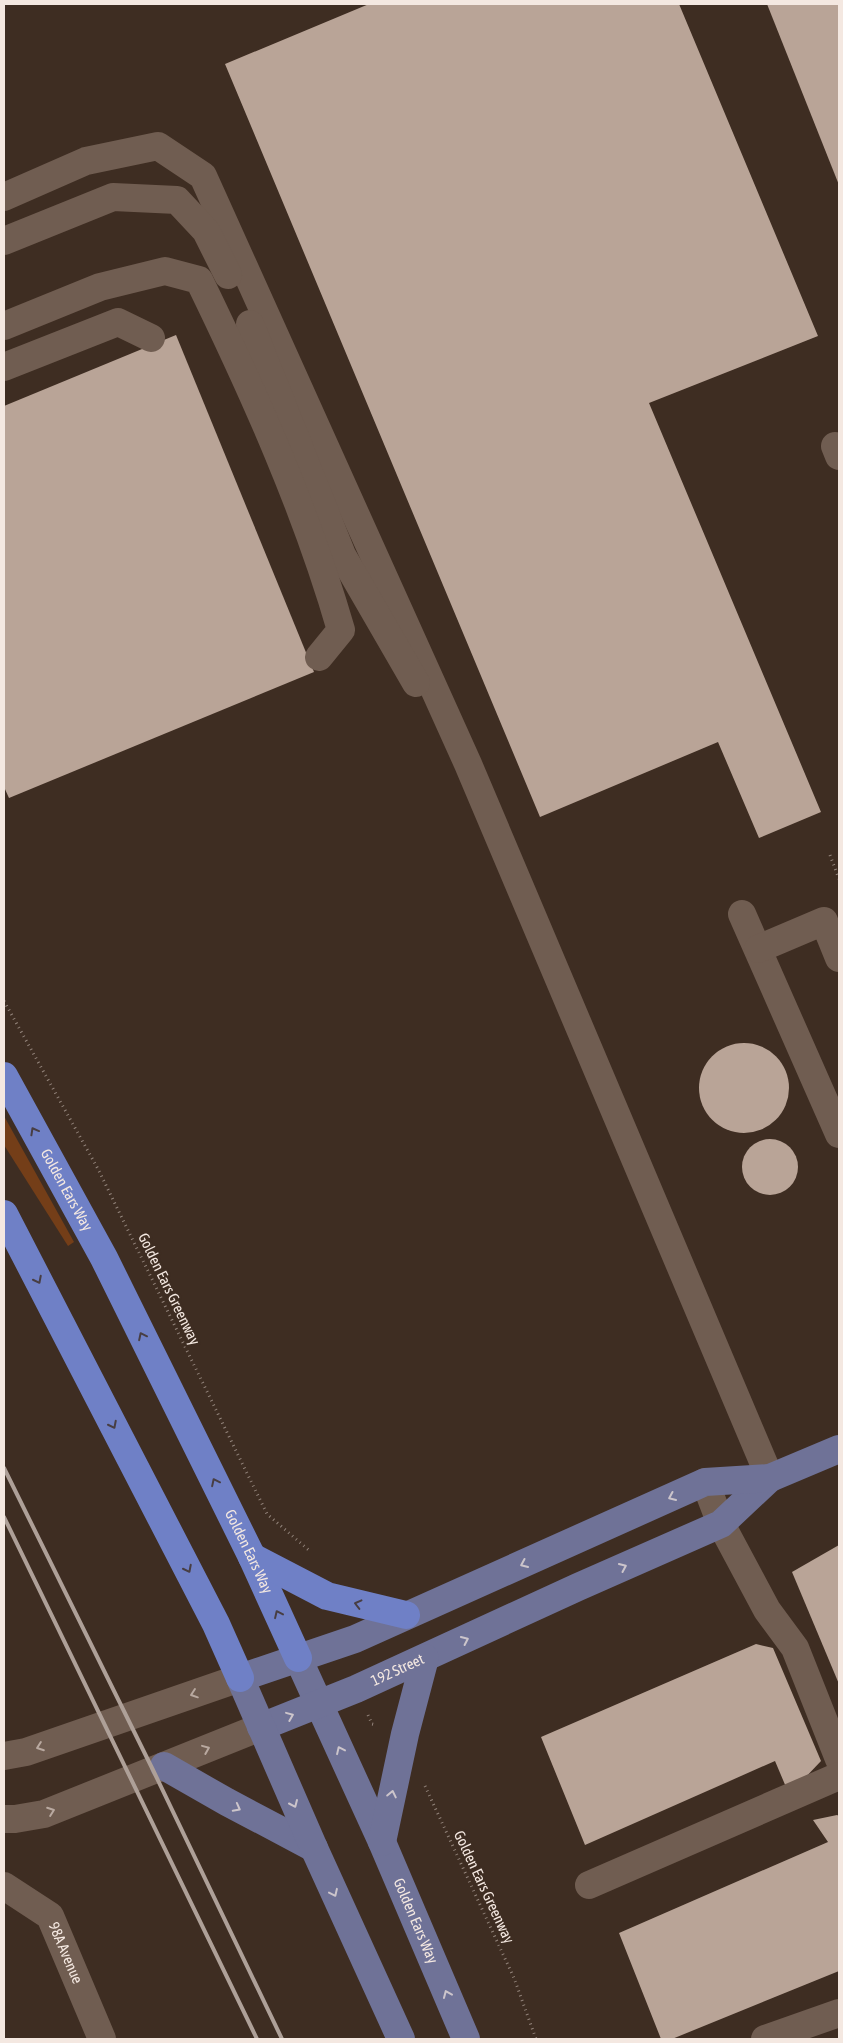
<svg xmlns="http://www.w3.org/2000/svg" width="843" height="2043" viewBox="0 0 843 2043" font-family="'Asap Condensed',sans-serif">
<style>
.green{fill:#743e18}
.building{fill:#b9a497}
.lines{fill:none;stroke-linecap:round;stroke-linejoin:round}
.path{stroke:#93847b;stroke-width:3;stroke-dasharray:1 4;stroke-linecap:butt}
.minor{stroke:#705d51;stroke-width:28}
.major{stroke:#6f7297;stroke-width:28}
.highway{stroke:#6f80c6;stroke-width:28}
.rail{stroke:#aea098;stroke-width:4}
.oneway{stroke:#483e43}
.oneway2{stroke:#ccc5cb}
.oneway3{stroke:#b9a9a0}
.labels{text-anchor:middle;stroke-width:5;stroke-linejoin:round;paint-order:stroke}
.street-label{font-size:15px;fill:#f4e8e1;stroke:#3e2d22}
</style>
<rect width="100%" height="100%" fill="#3e2d22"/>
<polygon class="green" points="4,1116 74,1242 68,1246 4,1145"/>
<g class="building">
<polygon points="369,4 679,4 818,336 649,403 821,812 759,838 718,742 540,817 225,64"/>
<polygon points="767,4 839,4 839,185"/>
<polygon points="176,335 314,672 9,798 4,787 4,406"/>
<circle cx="744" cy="1088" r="45"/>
<circle cx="770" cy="1167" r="28"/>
<polygon points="839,1545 839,1684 792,1572"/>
<polygon points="756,1644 773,1648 821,1761 802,1781 786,1787 775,1761 585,1845 541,1737"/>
<polygon points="837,1815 839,1816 839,1971 672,2039 661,2039 619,1933 828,1842 813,1820"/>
</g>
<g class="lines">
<g class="path">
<polyline points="830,855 839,879"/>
<polyline points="4,1001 98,1169 267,1514 311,1552"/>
<polyline points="368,1715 372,1724 376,1725"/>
<polyline points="425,1786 514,1978 536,2039"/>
</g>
<g class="minor">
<polyline points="4,197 86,161 158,146 203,176 468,764 770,1478"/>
<polyline points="4,241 113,197 177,200 206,231 228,275"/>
<polyline points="250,324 342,555 416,683"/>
<path d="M4 326 100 287 165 271 199 280C254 393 306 509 341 630L319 657"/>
<polyline points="4,367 118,322 151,338"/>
<polyline points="835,446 839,456"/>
<polyline points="742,914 839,1134"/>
<polyline points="758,949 824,921 839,958"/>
<polyline points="705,1482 721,1524 767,1610 795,1648 839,1759"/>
<polyline points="4,1756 26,1752 240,1678"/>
<polyline points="4,1819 15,1819 44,1814 261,1727"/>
<polyline points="589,1885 839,1776"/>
<path id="s1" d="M4 1886 50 1916 102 2039"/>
<polyline points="765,2039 839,2013"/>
</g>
<g class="major">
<path id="s2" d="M298 1658 382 1842 466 2039"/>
<path id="s3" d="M261 1727 356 1689 578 1587 721 1524 770 1478"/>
<polyline points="164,1766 227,1802 314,1848"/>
<polyline points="382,1842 405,1734 425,1658"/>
<polyline points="401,2039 314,1848 240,1678 355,1639 705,1482 770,1478 839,1449"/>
</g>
<g class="highway">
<path id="s4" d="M4 1076 104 1258 252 1557 298 1658"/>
<polyline points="4,1214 216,1624 240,1678"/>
<polyline points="252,1557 327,1596 406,1615"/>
</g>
<g class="rail">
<polyline points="4,1468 153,1770 282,2039"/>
<polyline points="4,1517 257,2039"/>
</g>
</g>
<defs><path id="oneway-chevron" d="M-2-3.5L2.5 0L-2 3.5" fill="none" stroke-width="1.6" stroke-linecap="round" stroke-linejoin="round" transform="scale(1.25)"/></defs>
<g class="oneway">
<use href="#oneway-chevron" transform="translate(34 1131) rotate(-119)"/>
<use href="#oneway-chevron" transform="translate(38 1280) rotate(63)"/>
<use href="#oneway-chevron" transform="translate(142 1336) rotate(-116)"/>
<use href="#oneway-chevron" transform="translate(113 1425) rotate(63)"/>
<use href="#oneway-chevron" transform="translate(215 1482) rotate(-116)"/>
<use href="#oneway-chevron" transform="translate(188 1569) rotate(63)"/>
<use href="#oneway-chevron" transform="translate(358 1604) rotate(-166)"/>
<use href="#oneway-chevron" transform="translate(278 1614) rotate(-115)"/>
</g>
<g class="oneway2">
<use href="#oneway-chevron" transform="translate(672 1497) rotate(156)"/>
<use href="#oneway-chevron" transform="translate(524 1564) rotate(156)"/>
<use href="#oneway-chevron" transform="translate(623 1567) rotate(-24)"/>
<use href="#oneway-chevron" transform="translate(465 1640) rotate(-25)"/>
<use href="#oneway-chevron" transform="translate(290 1716) rotate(-22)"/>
<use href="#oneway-chevron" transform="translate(340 1750) rotate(-115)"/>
<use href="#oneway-chevron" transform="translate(392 1794) rotate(-78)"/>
<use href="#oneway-chevron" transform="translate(294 1804) rotate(66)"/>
<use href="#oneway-chevron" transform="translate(237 1808) rotate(28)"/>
<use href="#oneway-chevron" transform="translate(334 1893) rotate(65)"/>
<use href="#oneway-chevron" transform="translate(447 1994) rotate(-113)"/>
</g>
<g class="oneway3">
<use href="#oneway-chevron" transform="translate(194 1694) rotate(161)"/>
<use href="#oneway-chevron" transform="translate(40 1747) rotate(160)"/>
<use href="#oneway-chevron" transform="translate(206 1749) rotate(-22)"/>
<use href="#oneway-chevron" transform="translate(51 1811) rotate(-20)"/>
</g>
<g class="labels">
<g class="street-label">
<text dy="5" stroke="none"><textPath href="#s4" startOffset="130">Golden Ears Way</textPath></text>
<text transform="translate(169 1289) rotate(64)" y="5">Golden Ears Greenway</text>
<text dy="5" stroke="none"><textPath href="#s4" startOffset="535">Golden Ears Way</textPath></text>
<text dy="5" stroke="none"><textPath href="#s3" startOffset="148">192 Street</textPath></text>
<text transform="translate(484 1887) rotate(65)" y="5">Golden Ears Greenway</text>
<text dy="5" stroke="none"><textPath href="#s2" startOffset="288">Golden Ears Way</textPath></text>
<text dy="5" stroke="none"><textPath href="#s1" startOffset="95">98A Avenue</textPath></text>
</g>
</g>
<rect width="843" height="2043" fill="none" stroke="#f4e8e1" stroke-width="10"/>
</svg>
